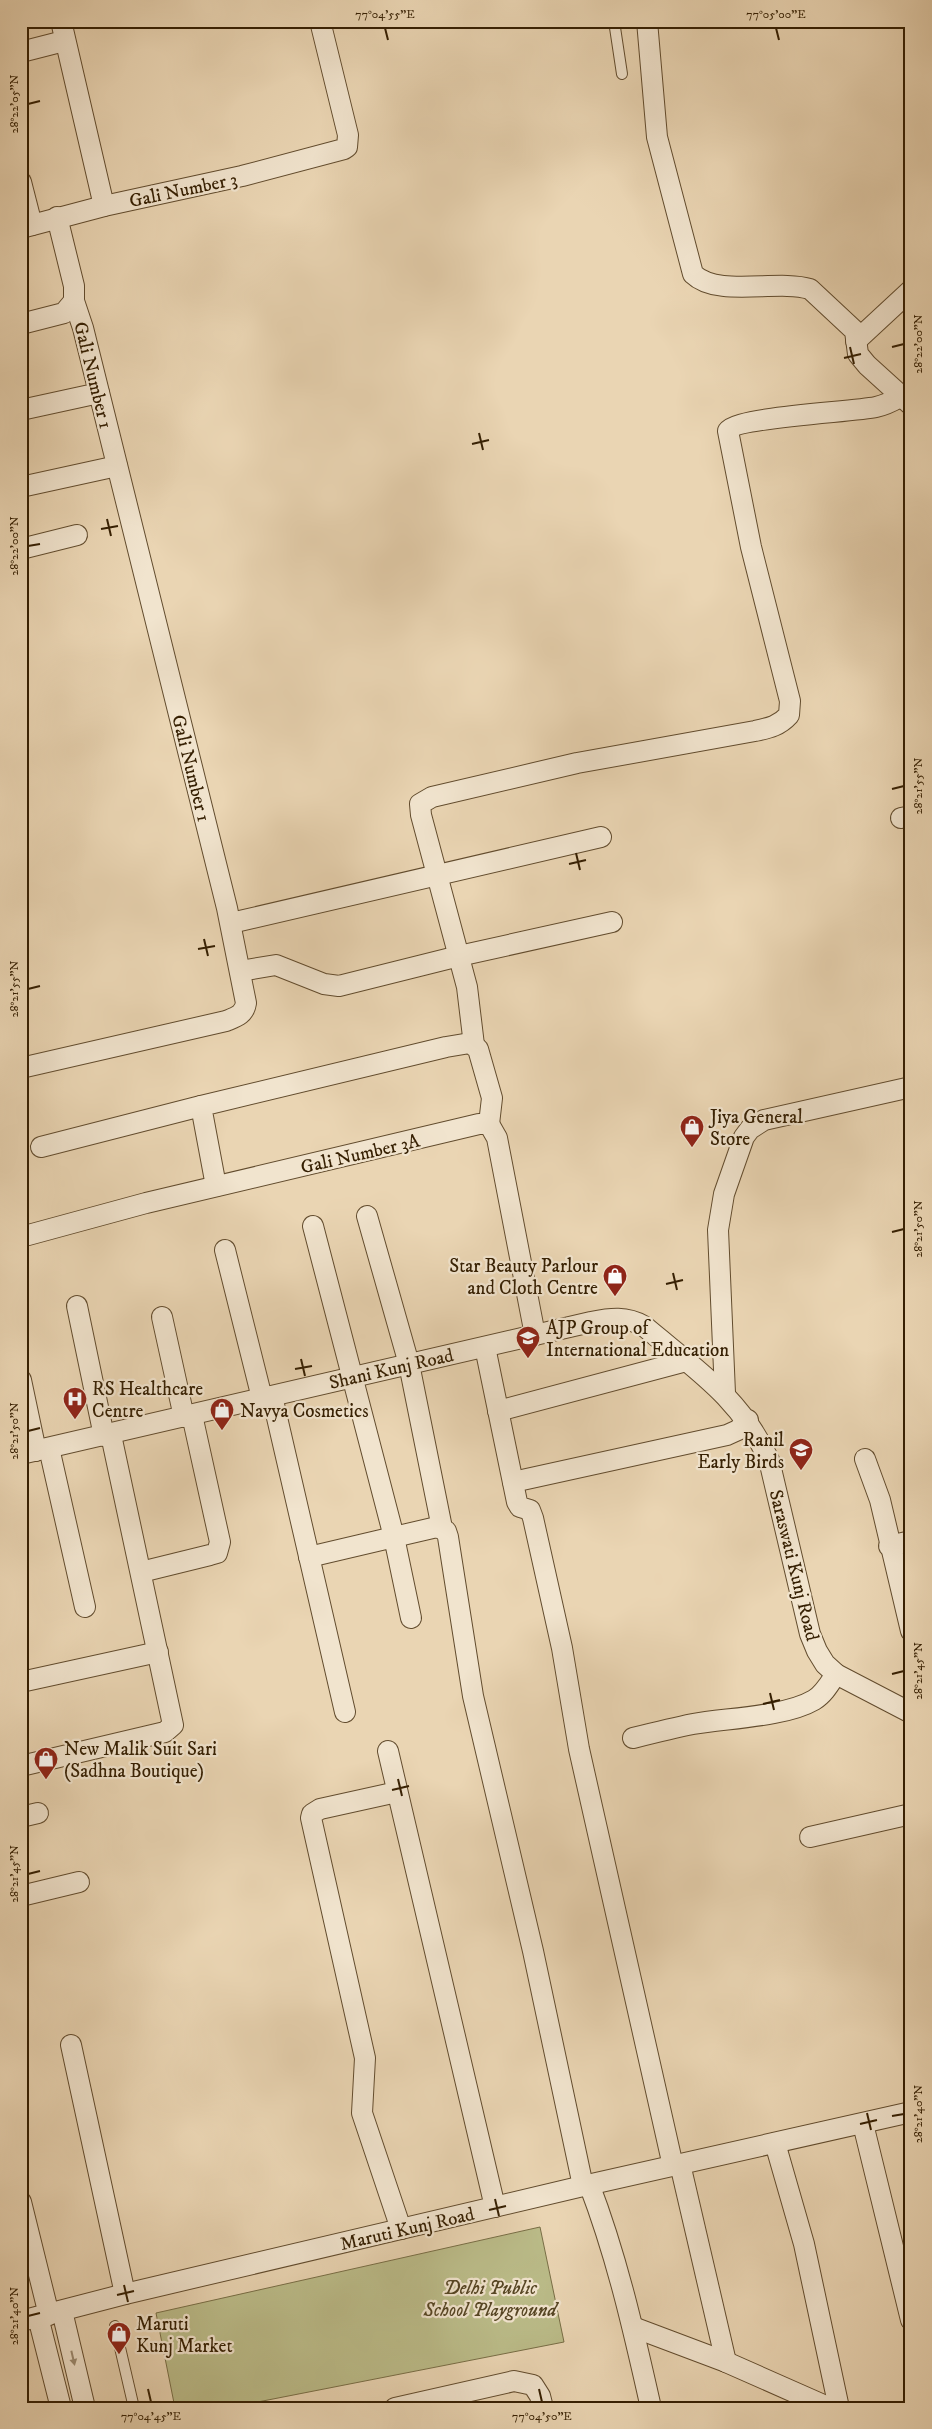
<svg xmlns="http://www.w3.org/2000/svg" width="932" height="2429" viewBox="0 0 932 2429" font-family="'IM FELL DW Pica',serif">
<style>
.green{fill:#bbbc89;stroke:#786e46}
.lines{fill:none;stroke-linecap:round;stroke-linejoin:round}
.service-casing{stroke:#624c2e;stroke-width:12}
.minor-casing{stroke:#624c2e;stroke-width:22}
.service{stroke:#f1e4ce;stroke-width:10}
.minor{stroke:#f1e4ce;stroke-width:20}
.oneway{fill:#9c8b72}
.ticks{fill:none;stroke:#351f02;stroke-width:2}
.labels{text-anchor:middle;stroke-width:4.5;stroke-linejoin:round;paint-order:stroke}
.street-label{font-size:19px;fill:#351f02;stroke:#f1e4ce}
.poi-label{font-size:19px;fill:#351f02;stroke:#f1e4ce;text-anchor:start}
.park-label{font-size:19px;font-style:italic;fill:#564624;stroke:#f1e4ce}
.neatline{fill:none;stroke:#351f02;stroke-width:2}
.ticks-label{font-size:12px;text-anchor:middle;fill:#351f02}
</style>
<rect width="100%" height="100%" fill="#ead5b3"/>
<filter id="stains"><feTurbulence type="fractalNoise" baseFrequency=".004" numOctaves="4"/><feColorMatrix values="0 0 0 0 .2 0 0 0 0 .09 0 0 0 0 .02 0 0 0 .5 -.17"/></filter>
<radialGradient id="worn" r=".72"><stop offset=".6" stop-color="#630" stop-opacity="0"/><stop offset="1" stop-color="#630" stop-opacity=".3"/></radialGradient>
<polygon class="green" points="540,2227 564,2342 227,2408 175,2408 156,2313"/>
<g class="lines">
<defs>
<g id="service">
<polyline points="614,21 622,74"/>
<polyline points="115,2326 134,2408"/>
</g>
<g id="minor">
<polyline points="61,21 104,206"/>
<path d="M647 21 657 137 693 274C718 298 777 279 810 289L855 331 858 354 867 365 910 404"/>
<polyline points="21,52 64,41"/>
<polyline points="21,182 32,225"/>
<polyline points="21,228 104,206 242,176 344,149 347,147 348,135 320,21"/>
<polyline points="21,324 64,313 74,301 74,286 57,217"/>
<polyline points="856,341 911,290"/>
<polyline points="21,410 99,393"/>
<polyline points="21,487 117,466"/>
<polyline points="21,549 77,535"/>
<polyline points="901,818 911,816"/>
<polyline points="231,923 601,837"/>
<polyline points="240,971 276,965 324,984 339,986 459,956 612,922"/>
<path d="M474 1045 467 987 421 815 420 804 432 797 577 763 755 731C769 728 779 726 789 715L790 701 751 547 728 431C737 417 853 412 876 407 885 405 893 401 900 397"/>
<path d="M21 1068 226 1021C236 1017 244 1015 246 1003L227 908 83 328 74 301"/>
<polyline points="41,1147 201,1106"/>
<polyline points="216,1186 201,1106 446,1047 470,1043 478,1049 492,1098 489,1124"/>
<polyline points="367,1216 409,1364 442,1528"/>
<polyline points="313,1226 394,1537 437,1527 446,1531 448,1537 473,1696 533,1951 583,2186"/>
<polyline points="21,1237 146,1203 479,1124 489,1124 497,1138 535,1335"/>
<polyline points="225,1250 262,1398"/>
<polyline points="77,1306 104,1436"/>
<polyline points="162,1317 184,1417"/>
<polyline points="485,1347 517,1502 520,1507 530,1510 533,1518 562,1648 579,1749 673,2166"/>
<polyline points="21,1380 36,1451"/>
<polyline points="725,1393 718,1230 724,1194 744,1137 750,1129 764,1120 911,1087"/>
<polyline points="272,1396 345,1712"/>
<polyline points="498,1411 686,1361"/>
<polyline points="49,1448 85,1607"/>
<path d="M21 1454 591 1322C611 1318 626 1316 644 1326 695 1369 740 1397 769 1460L810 1634 817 1651 825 1664 836 1674 911 1713"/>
<polyline points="865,1459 880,1500 911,1631"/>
<polyline points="513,1482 727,1435 738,1430 748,1420"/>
<polyline points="889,1546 911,1541"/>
<polyline points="309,1557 394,1537 411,1618"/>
<polyline points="141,1572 210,1555 217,1553 220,1542 192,1415"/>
<polyline points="21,1682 158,1652"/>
<path d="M633 1738C653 1733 673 1728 693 1724 726 1718 785 1717 814 1700 824 1694 830 1683 836 1674"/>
<polyline points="388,1751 495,2207"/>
<polyline points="21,1766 165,1732 173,1725 111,1435"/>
<polyline points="397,1792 320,1809 312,1814 311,1818 365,2058 362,2113 401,2229"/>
<polyline points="21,1817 38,1813"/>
<polyline points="810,1837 911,1814"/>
<polyline points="21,1896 79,1882"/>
<polyline points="71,2045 125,2294"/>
<polyline points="863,2124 911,2320"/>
<polyline points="775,2143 804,2244 839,2408"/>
<polyline points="680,2164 726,2362"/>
<path d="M589 2184C617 2257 634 2332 651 2408"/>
<polyline points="21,2202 49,2315"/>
<polyline points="62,2311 85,2408"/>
<polyline points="38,2317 61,2408"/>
<polyline points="21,2321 125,2294 583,2186 911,2112"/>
<polyline points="633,2327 726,2362 830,2408"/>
<polyline points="395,2408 514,2381 533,2385 540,2396 543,2408"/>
</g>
</defs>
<use href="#service" class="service-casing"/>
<use href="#minor" class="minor-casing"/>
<use href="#service" class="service"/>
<use href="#minor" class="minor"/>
</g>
<defs><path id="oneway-solid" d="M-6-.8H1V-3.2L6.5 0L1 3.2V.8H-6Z" transform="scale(1.25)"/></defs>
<use class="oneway" href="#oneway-solid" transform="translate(73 2358) rotate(77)"/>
<path class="ticks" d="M385 28 388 40M776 28 779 40M28 104 40 101M850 347 854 364M892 347 904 344M844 358 861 354M479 433 483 450M472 444 489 440M107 519 111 536M101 529 118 526M28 546 40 544M892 789 904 786M576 853 580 870M569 864 586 860M204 939 208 956M198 949 215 946M28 989 40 986M892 1232 904 1229M673 1273 677 1290M666 1284 683 1280M301 1359 305 1376M295 1369 312 1366M28 1431 40 1428M892 1674 904 1671M770 1693 774 1710M763 1704 780 1700M398 1779 402 1796M392 1790 409 1786M28 1874 40 1871M867 2113 871 2130M892 2116 904 2114M860 2124 877 2120M495 2199 499 2216M489 2210 506 2206M124 2285 128 2302M117 2295 134 2291M28 2316 40 2313M148 2389 151 2402M539 2389 542 2402"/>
<defs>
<symbol id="shop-pin" viewBox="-11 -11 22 30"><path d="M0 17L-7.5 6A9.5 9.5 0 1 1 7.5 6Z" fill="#8f2418" stroke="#f1e4ce"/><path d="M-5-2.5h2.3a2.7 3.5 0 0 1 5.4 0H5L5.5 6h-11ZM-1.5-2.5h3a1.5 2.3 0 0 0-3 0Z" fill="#fff"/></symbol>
<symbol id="school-pin" viewBox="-11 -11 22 30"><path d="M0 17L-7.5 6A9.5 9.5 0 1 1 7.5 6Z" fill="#8f2418" stroke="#f1e4ce"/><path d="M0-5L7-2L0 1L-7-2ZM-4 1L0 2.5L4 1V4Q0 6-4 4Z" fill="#fff"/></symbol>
<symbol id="hospital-pin" viewBox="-11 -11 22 30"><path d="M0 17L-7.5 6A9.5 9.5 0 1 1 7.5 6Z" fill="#8f2418" stroke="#f1e4ce"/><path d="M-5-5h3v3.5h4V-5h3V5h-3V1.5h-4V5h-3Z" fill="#fff"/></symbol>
</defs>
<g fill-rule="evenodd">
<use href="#shop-pin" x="678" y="1113" width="28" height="38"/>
<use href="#shop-pin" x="601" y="1262" width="28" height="38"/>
<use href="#school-pin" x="514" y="1324" width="28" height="38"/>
<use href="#hospital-pin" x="61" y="1385" width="28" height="38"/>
<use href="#shop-pin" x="208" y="1396" width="28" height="38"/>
<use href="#school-pin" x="787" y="1436" width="28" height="38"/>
<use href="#shop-pin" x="32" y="1745" width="28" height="38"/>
<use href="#shop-pin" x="105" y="2320" width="28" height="38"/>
</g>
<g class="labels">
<g class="street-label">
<text transform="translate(183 189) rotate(-12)" y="7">Gali Number 3</text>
<text transform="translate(94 375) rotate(76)" y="7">Gali Number 1</text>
<text transform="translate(192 768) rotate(76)" y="7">Gali Number 1</text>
<text transform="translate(360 1153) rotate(-13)" y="7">Gali Number 3A</text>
<text transform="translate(391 1368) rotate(-13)" y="7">Shani Kunj Road</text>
<text transform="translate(795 1565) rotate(76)" y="7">Saraswati Kunj Road</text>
<text transform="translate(407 2228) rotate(-13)" y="7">Maruti Kunj Road</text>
</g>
<g class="poi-label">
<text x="710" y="1123">Jiya General<tspan x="710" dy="22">Store</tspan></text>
<text x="598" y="1272" text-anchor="end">Star Beauty Parlour<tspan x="598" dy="22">and Cloth Centre</tspan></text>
<text x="546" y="1334">AJP Group of<tspan x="546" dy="22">International Education</tspan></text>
<text x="92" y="1395">RS Healthcare<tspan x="92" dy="22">Centre</tspan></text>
<text x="240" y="1417">Navya Cosmetics</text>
<text x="784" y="1446" text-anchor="end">Ranil<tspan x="784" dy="22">Early Birds</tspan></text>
<text x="64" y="1755">New Malik Suit Sari<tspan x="64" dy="22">(Sadhna Boutique)</tspan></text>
<text x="136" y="2330">Maruti<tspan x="136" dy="22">Kunj Market</tspan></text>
</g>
<g class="park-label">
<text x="490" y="2294">Delhi Public<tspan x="490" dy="22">School Playground</tspan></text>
</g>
</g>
<rect width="932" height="2429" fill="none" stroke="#ead5b3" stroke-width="55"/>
<rect x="28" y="28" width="876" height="2374" class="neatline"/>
<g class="ticks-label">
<text x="385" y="18">77°04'55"E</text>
<text x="776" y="18">77°05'00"E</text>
<text transform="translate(14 104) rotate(-90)" y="4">28°22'05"N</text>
<text transform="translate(918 344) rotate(-90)" y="4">28°22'00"N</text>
<text transform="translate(14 546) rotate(-90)" y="4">28°22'00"N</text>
<text transform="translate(918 786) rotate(-90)" y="4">28°21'55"N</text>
<text transform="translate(14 989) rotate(-90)" y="4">28°21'55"N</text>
<text transform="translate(918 1229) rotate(-90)" y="4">28°21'50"N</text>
<text transform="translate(14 1431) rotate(-90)" y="4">28°21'50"N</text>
<text transform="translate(918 1671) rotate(-90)" y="4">28°21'45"N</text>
<text transform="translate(14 1874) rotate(-90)" y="4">28°21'45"N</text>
<text transform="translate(918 2114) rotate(-90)" y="4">28°21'40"N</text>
<text transform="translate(14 2316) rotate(-90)" y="4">28°21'40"N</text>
<text x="151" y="2420">77°04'45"E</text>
<text x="542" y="2420">77°04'50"E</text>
</g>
<rect width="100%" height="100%" filter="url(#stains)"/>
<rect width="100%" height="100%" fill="url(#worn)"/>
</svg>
